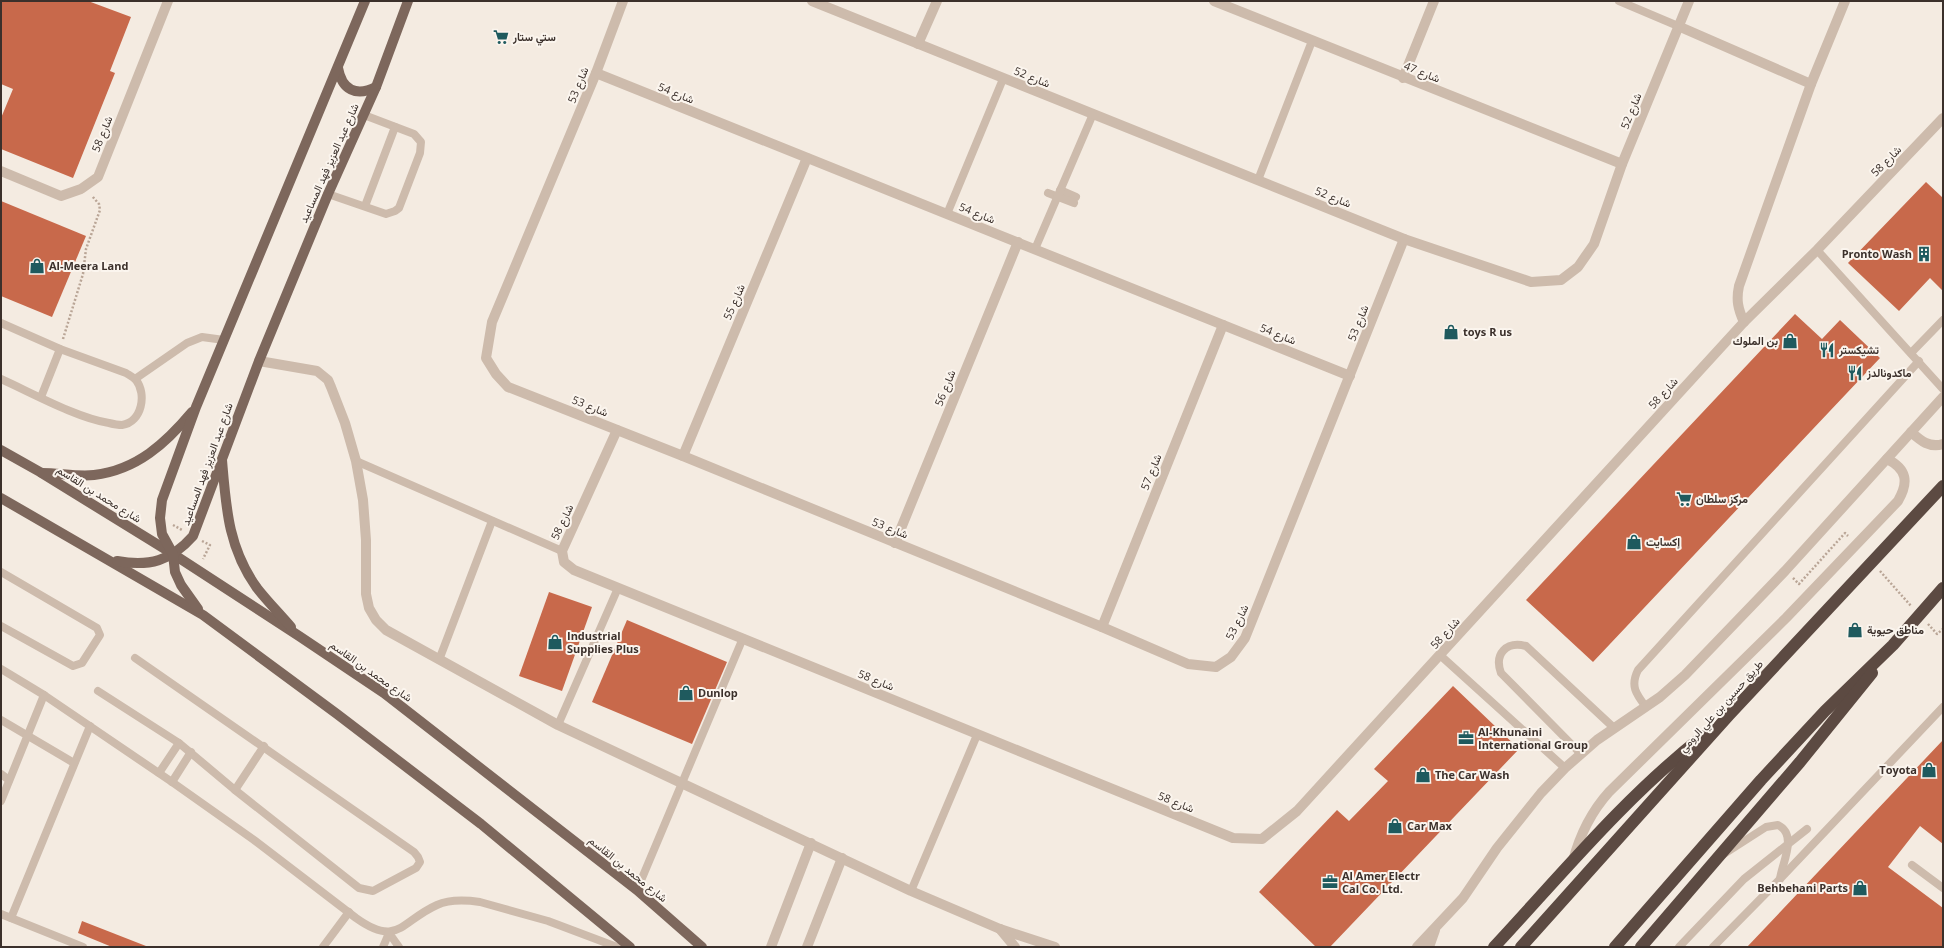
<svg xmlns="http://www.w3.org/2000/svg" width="1944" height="948" viewBox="0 0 1944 948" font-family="'Open Sans',Vazirmatn,sans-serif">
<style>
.building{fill:#c8694b}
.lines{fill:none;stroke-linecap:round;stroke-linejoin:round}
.path{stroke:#b9a596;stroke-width:2.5;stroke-dasharray:2 2;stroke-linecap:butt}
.lane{stroke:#cdbbac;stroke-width:8}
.street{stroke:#cdbbac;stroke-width:10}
.primary{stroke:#7d675c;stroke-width:10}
.highway{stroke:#5c4a42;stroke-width:12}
.labels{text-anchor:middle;stroke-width:4;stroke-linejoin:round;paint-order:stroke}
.poi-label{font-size:11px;font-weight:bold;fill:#3b302b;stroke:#fbf5ee;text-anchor:start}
.street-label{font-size:11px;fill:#3b302b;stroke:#fbf5ee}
</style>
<rect width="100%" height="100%" fill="#f4ebe1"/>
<g class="building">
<polygon points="1,1 88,1 131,17 110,71 115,73 73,178 1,149 1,118 13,89 1,84"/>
<polygon points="1926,182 1943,198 1943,291 1930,278 1899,311 1848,263"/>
<polygon points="1,201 86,236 52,317 1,296"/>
<polygon points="1795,314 1822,339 1840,320 1880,358 1593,662 1526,600"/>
<polygon points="549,592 592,607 562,691 519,676"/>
<polygon points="627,620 727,662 692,744 592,702"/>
<polygon points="1453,686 1519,749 1330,947 1316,947 1259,892 1337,810 1349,821 1388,781 1374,769"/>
<polygon points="1943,740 1943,844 1920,826 1888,867 1943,908 1943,947 1747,947"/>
<polygon points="82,921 146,946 146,947 112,947 78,933"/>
</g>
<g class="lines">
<g class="path">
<polyline points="63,339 83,274 86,249 100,210 99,204 92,196"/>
<polyline points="173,525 182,530"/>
<polyline points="202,541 210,545 203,559"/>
<polyline points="1880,571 1911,606"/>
<polyline points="1793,578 1799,584 1845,533 1848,536"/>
<polyline points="1928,624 1937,634 1943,629"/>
</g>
<g class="lane">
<polyline points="1619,1 1678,26"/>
<polyline points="1258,180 1312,41"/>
<polyline points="1060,190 1076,197"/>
<polyline points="1048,193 1074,203"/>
<polyline points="328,194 386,214 395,211 399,208 420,153 421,142 414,134 364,115"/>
<polyline points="365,206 395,127"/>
<polyline points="947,214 1003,79"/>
<polyline points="1035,249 1093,114"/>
<polyline points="1817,250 1943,389"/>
<path d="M1 323 60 349 126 373C129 375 133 377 136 380 147 394 142 422 122 425 118 425 113 424 109 423 77 418 32 393 1 379"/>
<polyline points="1911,353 1943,320"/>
<polyline points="135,379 187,343 202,337 224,340"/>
<polyline points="41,397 60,349"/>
<polyline points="356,461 562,551"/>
<polyline points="1,572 97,628 100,635 82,663 73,666 1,626"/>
<polyline points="1441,656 1565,768"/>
<polyline points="439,660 492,521"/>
<path d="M1 669 44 695 172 782 254 840 356 918C398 948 401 921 437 905 450 899 466 900 480 902L548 921 617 947"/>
<polyline points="98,691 179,743 235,790 359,888 373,891 416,868 420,862 418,857 414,852 135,658"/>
<path d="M1646 707C1636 694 1630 686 1638 670L1919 361"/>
<polyline points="1,720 74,763"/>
<polyline points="558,725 618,588"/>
<path d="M1581 754 1501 673C1494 654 1506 641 1526 646L1613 727"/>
<polyline points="159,773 179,743"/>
<polyline points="1,774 9,780"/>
<polyline points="172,782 191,752"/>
<polyline points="235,790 264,746"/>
<polyline points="1,801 44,695"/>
<path d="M1724 854 1766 827 1778 825C1798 835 1782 863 1780 879"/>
<polyline points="1912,865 1943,888"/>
<polyline points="637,890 743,638"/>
<polyline points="911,891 977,735"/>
<polyline points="1,914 83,947"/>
<polyline points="11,918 90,726"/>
<polyline points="389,933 399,947"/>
<polyline points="323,947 349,912"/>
<polyline points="383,947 389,933"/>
<polyline points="1679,947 1744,879 1807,829"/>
<polyline points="1713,947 1780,879 1943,707"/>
</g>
<g class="street">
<polyline points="623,1 596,73 492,322 486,358 496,374 508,387 683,456 1102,627 1188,664 1216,667 1231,657 1245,638 1404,239"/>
<polyline points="812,1 1404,239 1531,282 1561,280 1578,267 1594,244 1622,164 1689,1"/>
<polyline points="1214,1 1622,164"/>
<polyline points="1678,26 1811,84"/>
<polyline points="918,44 937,1"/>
<polyline points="596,73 1350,376"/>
<polyline points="1403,78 1434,1"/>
<polyline points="1,171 61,196 81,189 98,177 168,1"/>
<path d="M1744 322C1738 309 1736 300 1739 286L1811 84 1845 1"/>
<polyline points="259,361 317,371 328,380 331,387 345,423 356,461 363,500 366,540 366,594 369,608 376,620 386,630 558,725 911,891 1000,929 1055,947"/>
<polyline points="617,430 562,551 564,562 574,570 1233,838 1262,839 1297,811 1744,322 1817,250 1943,118"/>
<path d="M1911 432C1921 441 1929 448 1943 444"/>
<polyline points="683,456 807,158"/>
<polyline points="895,543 1018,242"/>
<polyline points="1102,627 1223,325"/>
<path d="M1573 861C1580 834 1591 812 1609 792L1786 618 1898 501C1909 482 1907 469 1887 459"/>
<polyline points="1000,929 1015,947"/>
<polyline points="771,947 811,843"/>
<polyline points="807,947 842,858"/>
<polyline points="1417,947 1463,898 1497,848 1541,793 1565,768 1597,740 1660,697 1685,675 1785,571 1943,397"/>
<polyline points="1429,947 1435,930"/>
</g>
<g class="primary">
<path d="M338 68C342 90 356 97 376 87"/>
<polyline points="1,450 40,472 173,554 299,636 384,693 637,890 702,947"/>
<path d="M222 460C226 507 228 548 257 588 267 601 280 614 291 627"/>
<path d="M42 473C59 473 78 477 94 475 137 470 166 443 192 412"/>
<polyline points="1,498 203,615 337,714 481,824 630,947"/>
<path d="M117 561C149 567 171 561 193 536L259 361 328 194 376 87 408 1"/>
<polyline points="198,609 181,585 175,572 173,554 162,534 160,518 162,500 196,407 365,1"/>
</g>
<g class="highway">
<path d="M1494 947C1561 875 1625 797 1703 736"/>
<polyline points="1521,947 1729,715 1943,486"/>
<polyline points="1615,947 1761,780 1825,711 1893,645 1943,588"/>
<polyline points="1641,947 1800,762 1872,673"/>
</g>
</g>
<defs>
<symbol id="supermarket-bare" viewBox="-9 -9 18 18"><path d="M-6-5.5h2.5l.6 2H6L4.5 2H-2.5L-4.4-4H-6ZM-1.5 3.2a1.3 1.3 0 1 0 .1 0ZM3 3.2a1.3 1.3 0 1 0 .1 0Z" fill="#1f5a5e" stroke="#fbf5ee" stroke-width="2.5" paint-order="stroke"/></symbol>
<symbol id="building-bare" viewBox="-9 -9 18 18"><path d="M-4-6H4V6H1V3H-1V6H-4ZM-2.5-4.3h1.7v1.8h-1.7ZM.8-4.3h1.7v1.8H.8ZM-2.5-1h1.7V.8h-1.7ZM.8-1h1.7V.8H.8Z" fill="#1f5a5e" stroke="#fbf5ee" stroke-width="2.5" paint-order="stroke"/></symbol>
<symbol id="shop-bare" viewBox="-9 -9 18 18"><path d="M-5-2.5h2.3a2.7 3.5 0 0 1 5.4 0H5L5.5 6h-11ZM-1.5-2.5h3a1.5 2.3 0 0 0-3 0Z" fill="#1f5a5e" stroke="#fbf5ee" stroke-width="2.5" paint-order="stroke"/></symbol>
<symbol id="restaurant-bare" viewBox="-9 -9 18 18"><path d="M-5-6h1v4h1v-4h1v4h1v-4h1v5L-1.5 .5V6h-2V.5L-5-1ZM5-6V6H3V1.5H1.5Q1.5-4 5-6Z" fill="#1f5a5e" stroke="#fbf5ee" stroke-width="2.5" paint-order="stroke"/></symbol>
<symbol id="office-bare" viewBox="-9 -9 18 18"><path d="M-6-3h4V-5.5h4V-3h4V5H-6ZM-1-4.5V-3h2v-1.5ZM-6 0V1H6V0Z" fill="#1f5a5e" stroke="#fbf5ee" stroke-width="2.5" paint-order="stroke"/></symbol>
</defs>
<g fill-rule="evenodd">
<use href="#supermarket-bare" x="490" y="26" width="22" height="22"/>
<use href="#building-bare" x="1913" y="243" width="22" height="22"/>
<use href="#shop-bare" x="26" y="255" width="22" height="22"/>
<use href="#shop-bare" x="1440" y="321" width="22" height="22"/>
<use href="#shop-bare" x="1779" y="330" width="22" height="22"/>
<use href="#restaurant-bare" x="1816" y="339" width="22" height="22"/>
<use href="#restaurant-bare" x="1844" y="362" width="22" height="22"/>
<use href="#supermarket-bare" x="1673" y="488" width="22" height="22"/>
<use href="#shop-bare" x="1623" y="531" width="22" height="22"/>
<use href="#shop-bare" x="1844" y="619" width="22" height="22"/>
<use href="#shop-bare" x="544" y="631" width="22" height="22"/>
<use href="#shop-bare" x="675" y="682" width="22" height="22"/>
<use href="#office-bare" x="1455" y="727" width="22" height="22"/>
<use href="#shop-bare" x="1918" y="759" width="22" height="22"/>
<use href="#shop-bare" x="1412" y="764" width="22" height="22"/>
<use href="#shop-bare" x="1384" y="815" width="22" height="22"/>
<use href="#office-bare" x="1319" y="871" width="22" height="22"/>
<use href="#shop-bare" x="1849" y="877" width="22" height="22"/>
</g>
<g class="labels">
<g class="poi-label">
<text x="513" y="41">ستي ستار</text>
<text x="1912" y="258" text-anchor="end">Pronto Wash</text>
<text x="49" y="270">Al-Meera Land</text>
<text x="1463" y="336">toys R us</text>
<text x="1778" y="345" text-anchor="end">بن الملوك</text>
<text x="1839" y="354">تشيكستر</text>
<text x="1867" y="377">ماكدونالدز</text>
<text x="1696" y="503">مركز سلطان</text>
<text x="1646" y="546">إكسايت</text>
<text x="1867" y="634">مناطق حيوية</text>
<text x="567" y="640">Industrial<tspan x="567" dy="13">Supplies Plus</tspan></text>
<text x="698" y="697">Dunlop</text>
<text x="1478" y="736">Al-Khunaini<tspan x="1478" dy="13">International Group</tspan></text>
<text x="1917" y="774" text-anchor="end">Toyota</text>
<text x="1435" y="779">The Car Wash</text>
<text x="1407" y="830">Car Max</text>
<text x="1342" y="880">Al Amer Electr<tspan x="1342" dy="13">Cal Co. Ltd.</tspan></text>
<text x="1848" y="892" text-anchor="end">Behbehani Parts</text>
</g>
<g class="street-label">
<text transform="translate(1422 72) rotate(22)" y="4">شارع 47</text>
<text transform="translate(1032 77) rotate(22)" y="4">شارع 52</text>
<text transform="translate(578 85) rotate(-68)" y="4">شارع 53</text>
<text transform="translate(676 93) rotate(22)" y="4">شارع 54</text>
<text transform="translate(1631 111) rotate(-68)" y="4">شارع 52</text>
<text transform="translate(102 134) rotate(-68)" y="4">شارع 58</text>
<text transform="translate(1886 161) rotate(-46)" y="4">شارع 58</text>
<text transform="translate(329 163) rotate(-66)" y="4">شارع عبد العزيز فهد المساعيد</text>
<text transform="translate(1333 197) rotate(22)" y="4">شارع 52</text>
<text transform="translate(977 213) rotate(22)" y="4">شارع 54</text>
<text transform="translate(734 302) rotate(-67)" y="4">شارع 55</text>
<text transform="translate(1358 323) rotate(-68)" y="4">شارع 53</text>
<text transform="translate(1278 334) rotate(22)" y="4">شارع 54</text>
<text transform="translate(945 388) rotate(-68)" y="4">شارع 56</text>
<text transform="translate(1663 393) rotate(-48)" y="4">شارع 58</text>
<text transform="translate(590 406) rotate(22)" y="4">شارع 53</text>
<text transform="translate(207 464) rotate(-70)" y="4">شارع عبد العزيز فهد المساعيد</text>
<text transform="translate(1151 472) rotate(-68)" y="4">شارع 57</text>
<text transform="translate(99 494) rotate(32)" y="4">شارع محمد بن القاسم</text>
<text transform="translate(562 522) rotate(-65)" y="4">شارع 58</text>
<text transform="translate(890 528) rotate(22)" y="4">شارع 53</text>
<text transform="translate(1237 622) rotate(-64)" y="4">شارع 53</text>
<text transform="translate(1445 633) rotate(-48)" y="4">شارع 58</text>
<text transform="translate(371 671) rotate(35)" y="4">شارع محمد بن القاسم</text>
<text transform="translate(876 680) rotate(22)" y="4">شارع 58</text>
<text transform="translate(1721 706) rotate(-48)" y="4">طريق حسين بن علي الرومي</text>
<text transform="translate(1176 802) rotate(22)" y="4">شارع 58</text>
<text transform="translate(628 869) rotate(39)" y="4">شارع محمد بن القاسم</text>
</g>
</g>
<rect width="1944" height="948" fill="none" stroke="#3b302b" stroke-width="4"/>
</svg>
